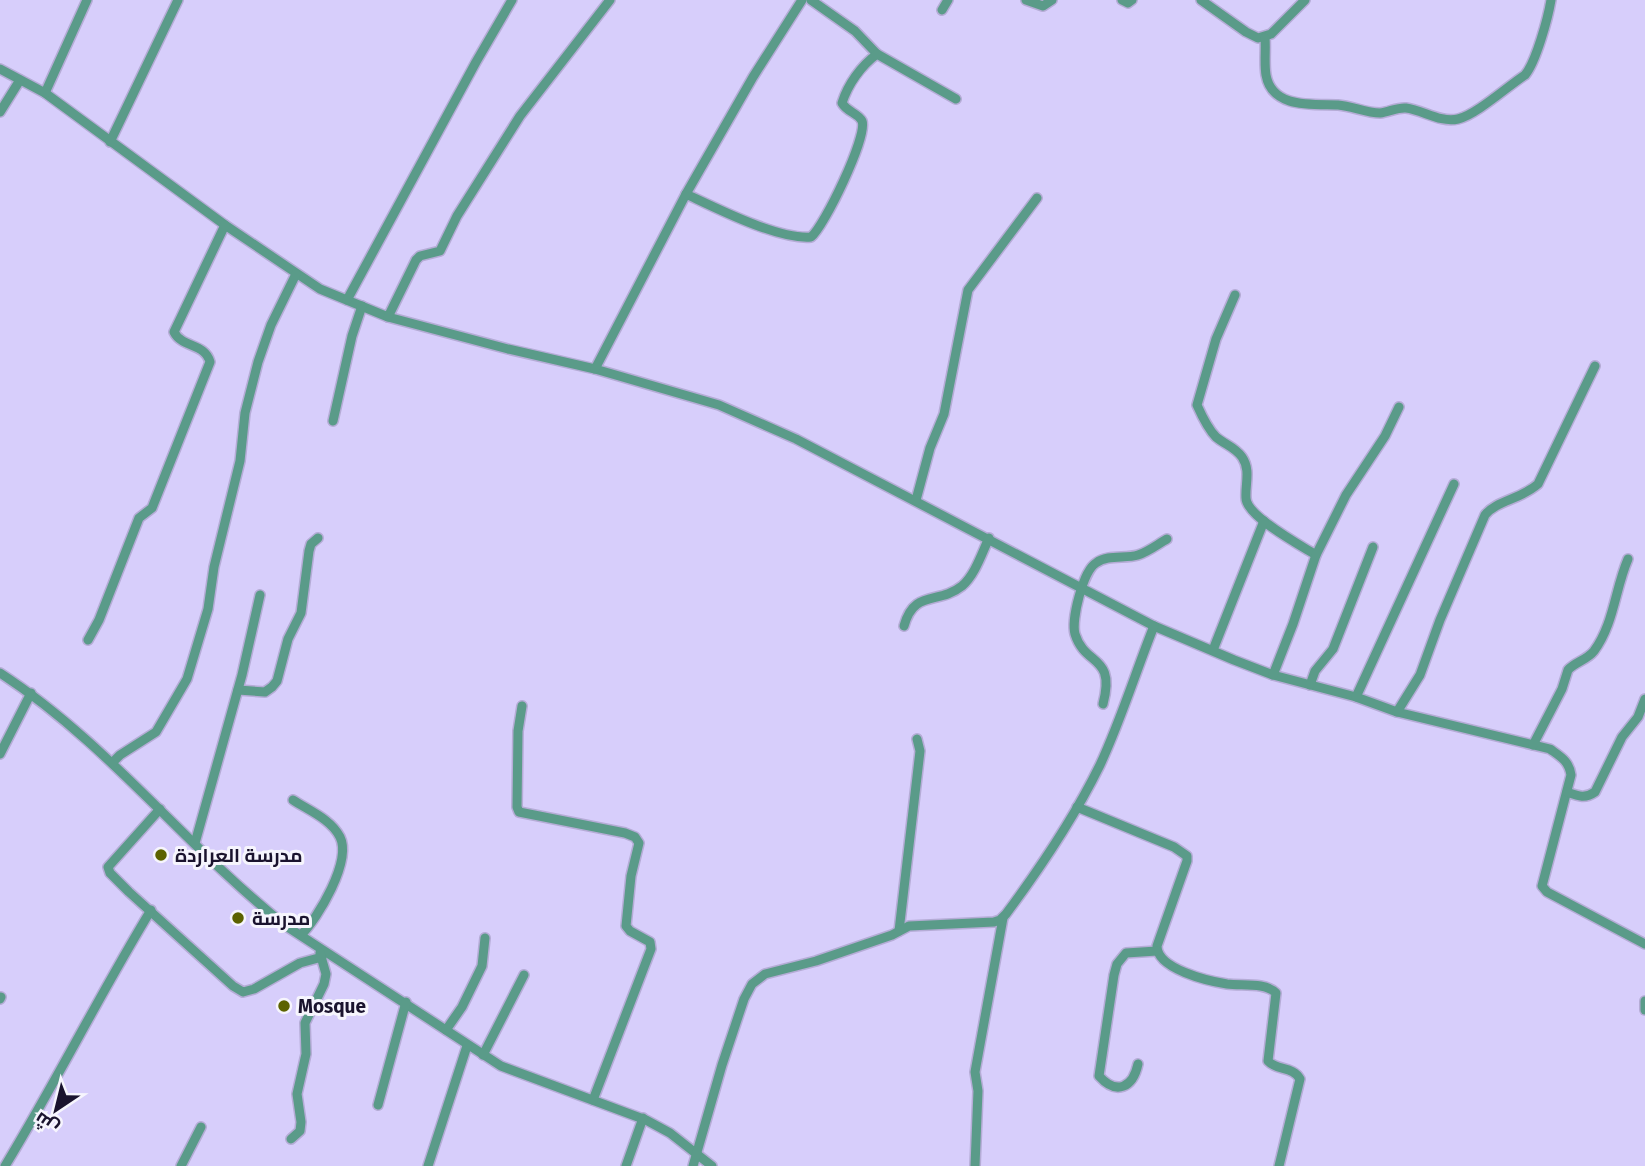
<svg xmlns="http://www.w3.org/2000/svg" width="1645" height="1166" viewBox="0 0 1645 1166" font-family="'Fira Sans',Cairo,sans-serif">
<style>
.lines{fill:none;stroke-linecap:round;stroke-linejoin:round}
.street-casing{stroke:#b5acd6;stroke-width:12}
.street{stroke:#5a9b89;stroke-width:9}
.poi-dot{fill:#5c6200;stroke:#f6f5fd;stroke-width:2.5}
.labels{text-anchor:middle;stroke-width:6;stroke-linejoin:round;paint-order:stroke}
.poi-label{font-size:19px;font-weight:bold;fill:#1a132e;stroke:#f6f5fd;text-anchor:start}
</style>
<rect width="100%" height="100%" fill="#d7cefb"/>
<g class="lines">
<defs>
<g id="street">
<polyline points="811,0 855,31 877,54 956,99"/>
<polyline points="1026,0 1043,6 1052,0"/>
<polyline points="1122,0 1128,3 1132,0"/>
<polyline points="1201,0 1246,32 1258,38 1271,34 1305,0"/>
<polyline points="942,10 948,0"/>
<path d="M1265 38C1266 50 1264 63 1266 75 1272 109 1313 104 1338 105 1352 106 1366 113 1380 113 1389 112 1398 107 1406 108 1423 110 1440 123 1458 119 1476 115 1508 86 1525 75 1536 62 1548 18 1551 0"/>
<path d="M0 69 45 93 225 225 320 289 388 317 508 349 595 369 719 405 796 439 1154 626 1234 660 1273 675 1356 697 1397 712 1550 749C1561 757 1569 761 1571 775L1542 886 1547 892 1645 944"/>
<polyline points="45,93 87,0"/>
<polyline points="0,112 20,80"/>
<polyline points="110,142 178,0"/>
<path d="M686 194C716 208 779 240 811 237 824 227 868 136 862 121 858 113 847 112 842 103 848 84 861 66 877 54"/>
<path d="M1235 295 1216 339 1197 405C1201 414 1209 430 1216 437 1224 444 1235 447 1242 457 1251 470 1245 484 1246 498 1246 516 1300 545 1316 555"/>
<polyline points="347,300 476,62 512,0"/>
<polyline points="388,317 416,260 420,256 440,251 457,216 520,116 610,0"/>
<polyline points="595,369 686,194 753,77 802,0"/>
<polyline points="333,421 352,336 362,306"/>
<polyline points="916,500 930,448 944,414 968,290 1037,198"/>
<path d="M904 626C914 589 938 605 962 586 975 575 982 553 989 538"/>
<path d="M88 640 99 620 139 518 152 508 210 362C205 343 182 348 174 332L225 225"/>
<polyline points="1213,650 1264,521"/>
<path d="M0 673C108 743 186 847 286 926L501 1066 646 1120 670 1133 712 1166"/>
<polyline points="1273,675 1293,624 1316,555 1346,495 1385,436 1399,407"/>
<polyline points="1310,685 1315,671 1333,649 1373,547"/>
<polyline points="238,690 265,692 272,687 277,681 288,639 301,613 309,551 311,544 318,538"/>
<polyline points="1356,697 1454,484"/>
<path d="M1103 704C1116 654 1085 667 1075 634 1071 620 1083 571 1096 563 1108 554 1125 559 1138 555 1148 552 1158 544 1167 539"/>
<polyline points="522,706 518,731 517,807 519,812 625,833 635,837 639,843 631,876 626,926 630,931 650,942 651,949 593,1100"/>
<path d="M1397 712 1420 675 1440 620 1485 515C1497 500 1520 500 1538 484L1595 366"/>
<path d="M1533 745 1562 689 1568 670C1575 662 1587 660 1594 651 1614 624 1615 589 1628 559"/>
<polyline points="0,754 31,693"/>
<polyline points="113,762 120,755 156,732 187,679 208,609 214,567 240,461 245,413 258,362 271,325 296,274"/>
<path d="M1567 792C1578 796 1585 799 1595 792L1622 737 1638 717 1645 699"/>
<path d="M293 800C308 810 331 819 340 837 352 861 318 918 301 935"/>
<path d="M1077 807 1174 847 1187 856V861L1157 946C1157 969 1208 981 1227 984 1242 986 1265 982 1276 993L1268 1061C1277 1071 1293 1066 1300 1079L1279 1166"/>
<polyline points="160,809 108,867 110,873 129,892 233,986 243,992 254,989 300,963 322,957"/>
<polyline points="195,843 242,675 260,595"/>
<polyline points="899,931 920,751 917,739"/>
<polyline points="0,999 1,997"/>
<polyline points="1645,1001 1645,1010"/>
<polyline points="446,1030 462,1007 482,966 485,938"/>
<polyline points="483,1055 524,975"/>
<path d="M1138 1064C1133 1087 1117 1096 1099 1076L1114 975 1117 964 1126 953 1157 951"/>
<polyline points="378,1105 406,1002"/>
<polyline points="291,1139 300,1131 301,1122 297,1094 306,1054 305,1023 324,984 326,974 320,953"/>
<path d="M5 1166C56 1082 100 994 151 910"/>
<polyline points="181,1166 201,1127"/>
<polyline points="428,1166 467,1046"/>
<polyline points="626,1166 643,1118"/>
<path d="M693 1166 722 1065 744 999 752 984 765 974 816 961 892 935 909 926 994 922 1000 920 1006 914C1041 867 1074 818 1100 765 1121 720 1136 671 1154 626"/>
<polyline points="975,1166 978,1091 975,1072 1003,918"/>
</g>
</defs>
<use href="#street" class="street-casing"/>
<use href="#street" class="street"/>
</g>
<g class="poi-dot">
<circle cx="161" cy="855" r="7"/>
<circle cx="238" cy="918" r="7"/>
<circle cx="284" cy="1006" r="7"/>
</g>
<g class="labels">
<g class="poi-label">
<text x="175" y="862">مدرسة العراردة</text>
<text x="252" y="925">مدرسة</text>
<text x="298" y="1013">Mosque</text>
</g>
</g>
<g transform="translate(56 1110) rotate(215)" stroke="#f6f5fd" stroke-width="5" paint-order="stroke">
<path d="M0-5L12 26L0 18L-12 26Z" fill="#1a132e"/>
<text y="-10" font-size="19" font-weight="bold" text-anchor="middle" fill="#1a132e">ش</text>
</g>
</svg>
